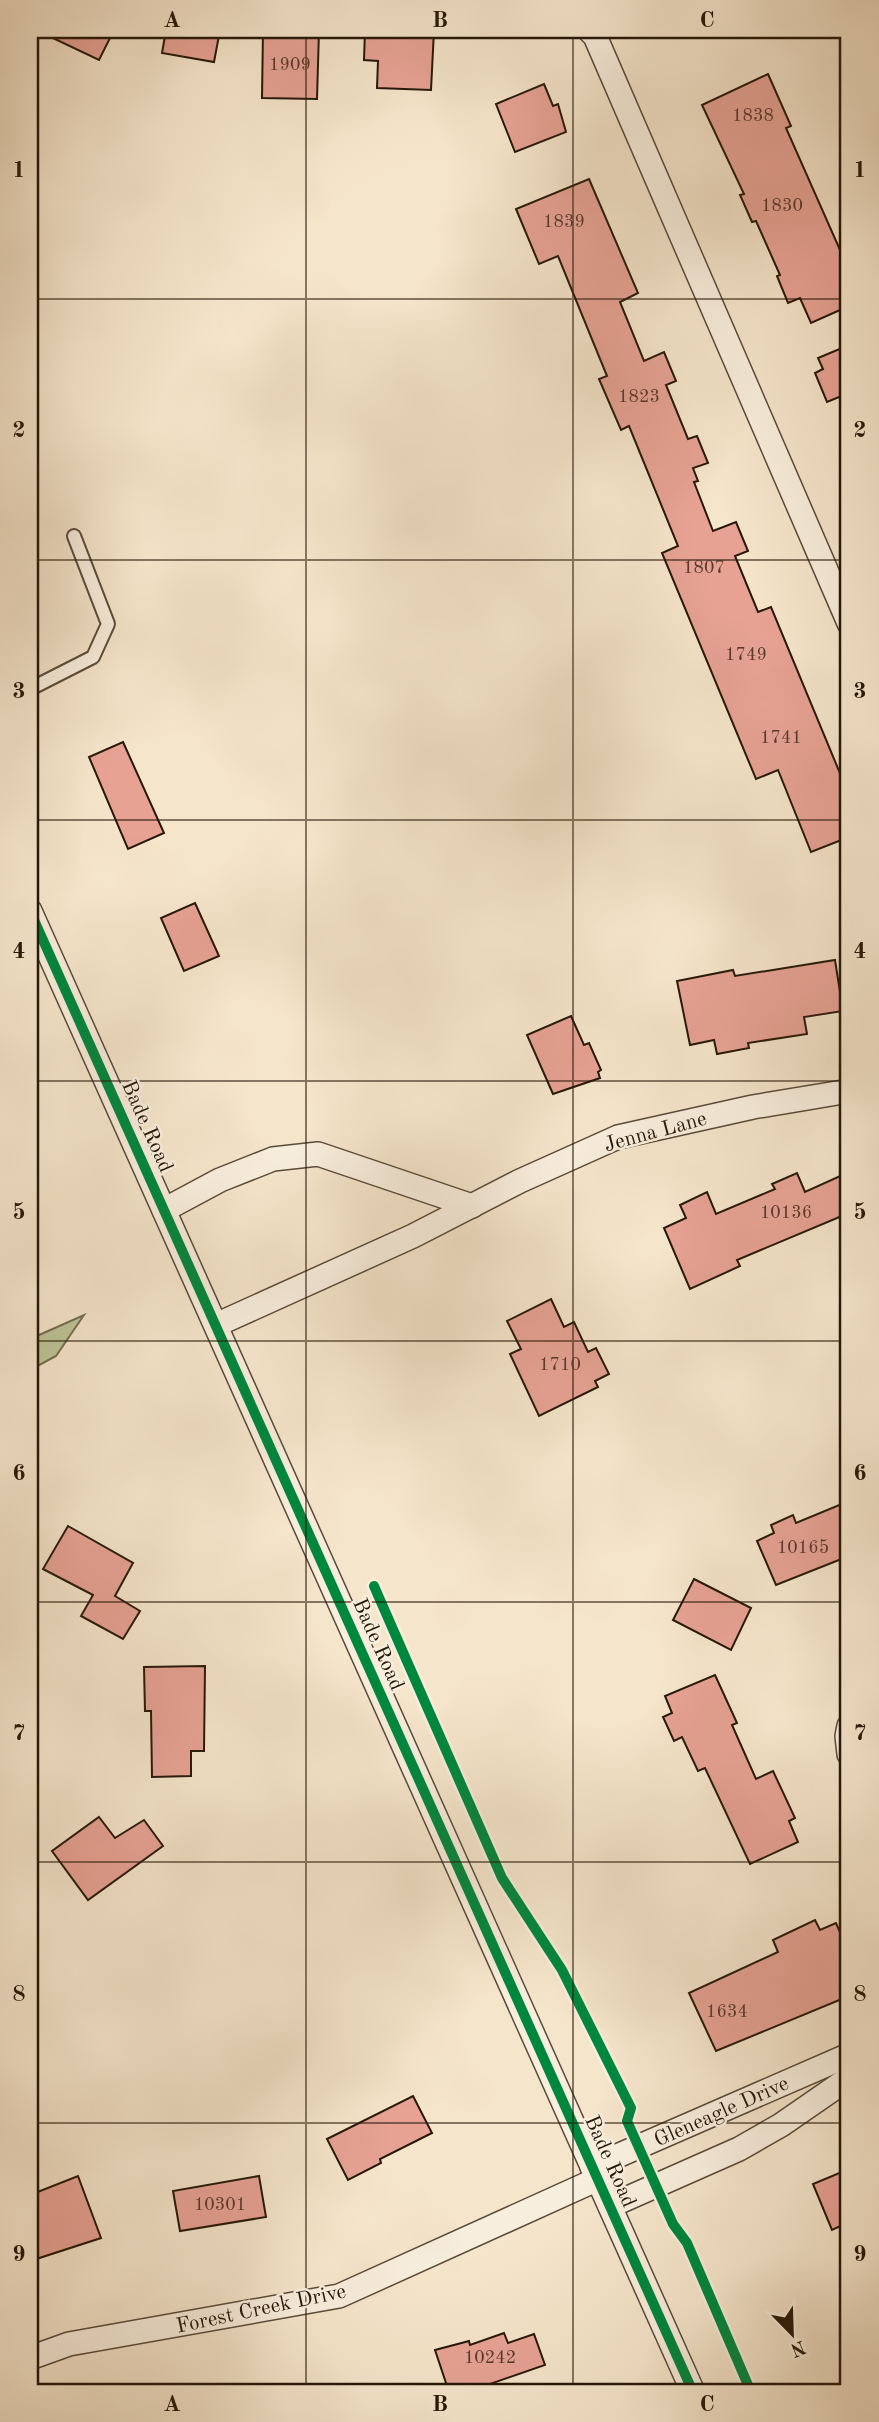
<svg xmlns="http://www.w3.org/2000/svg" width="879" height="2422" viewBox="0 0 879 2422" font-family="'Old Standard TT',serif">
<style>
.green{fill:#bdc496;stroke:#726e50;stroke-width:2}
.building{fill:#e7a294;stroke:#261809;stroke-width:2}
.lines{fill:none;stroke-linecap:round;stroke-linejoin:round}
.lane-casing{stroke:#5a4b3a;stroke-width:16}
.street-casing{stroke:#5a4b3a;stroke-width:26}
.lane{stroke:#f8eedd;stroke-width:12}
.street{stroke:#f8eedd;stroke-width:23}
.cycleway-casing{stroke:#f8eedd;stroke-width:15}
.cycleway{stroke:#00873e;stroke-width:10}
.grid{fill:none;stroke:#261809;stroke-width:2;stroke-opacity:0.55}
.labels{text-anchor:middle;stroke-width:5;stroke-linejoin:round;paint-order:stroke}
.number-label{font-size:18px;fill:#563a2c}
.street-label{font-size:21px;fill:#261809;stroke:#f8eedd}
.neatline{fill:none;stroke:#261809;stroke-width:2.5}
.grid-label{font-size:23px;text-anchor:middle;font-weight:bold;fill:#261809}
</style>
<rect width="100%" height="100%" fill="#f5e5cb"/>
<filter id="stains"><feTurbulence type="fractalNoise" baseFrequency=".00286" numOctaves="4"/><feColorMatrix values="0 0 0 0 .2 0 0 0 0 .09 0 0 0 0 .02 0 0 0 .5 -.17"/></filter>
<radialGradient id="worn" r=".72"><stop offset=".6" stop-color="#630" stop-opacity="0"/><stop offset="1" stop-color="#630" stop-opacity=".3"/></radialGradient>
<polygon class="green" points="84,1315 56,1356 30,1370 30,1339"/>
<g class="building">
<polygon points="36,30 114,30 99,60"/>
<polygon points="166,30 220,30 214,62 162,53"/>
<polygon points="263,30 319,30 317,99 262,98"/>
<polygon points="365,30 434,30 431,90 377,88 378,61 364,60"/>
<polygon points="768,74 791,126 786,128 848,268 840,271 849,292 849,306 811,323 800,298 788,303 777,276 780,275 756,221 752,222 740,195 744,194 702,105"/>
<polygon points="544,84 553,106 558,104 566,132 515,152 496,104"/>
<polygon points="589,179 638,293 620,302 644,361 664,352 676,381 666,385 688,439 697,436 708,463 693,468 698,481 694,482 713,531 736,522 748,551 735,556 758,612 771,607 849,795 849,837 811,852 778,770 756,779 662,553 678,546 629,426 621,430 599,379 607,376 558,256 539,264 516,209"/>
<polygon points="849,345 849,393 827,402 815,373 823,369 818,358"/>
<polygon points="123,742 164,833 128,849 89,757"/>
<polygon points="195,903 219,956 184,971 161,918"/>
<polygon points="835,960 843,1011 804,1017 807,1034 748,1043 749,1048 717,1054 714,1040 690,1045 677,981 733,970 735,976"/>
<polygon points="571,1016 584,1045 589,1043 601,1070 598,1072 600,1078 553,1094 527,1035"/>
<polygon points="849,1172 849,1213 737,1260 740,1266 690,1289 664,1228 686,1218 680,1205 707,1192 716,1214 775,1189 772,1184 797,1173 805,1192"/>
<polygon points="551,1299 564,1327 574,1322 588,1352 596,1348 609,1374 595,1381 598,1387 539,1416 510,1354 521,1349 507,1321"/>
<polygon points="849,1501 849,1556 776,1585 757,1541 774,1533 771,1525 793,1515 796,1523"/>
<polygon points="68,1526 133,1563 115,1596 140,1611 123,1639 81,1616 93,1595 43,1569"/>
<polygon points="694,1579 751,1608 731,1650 673,1620"/>
<polygon points="205,1666 204,1751 191,1751 191,1776 152,1777 151,1711 145,1711 144,1667"/>
<polygon points="715,1675 737,1723 732,1725 756,1779 773,1771 795,1818 789,1821 798,1842 750,1864 705,1768 698,1771 682,1737 674,1741 663,1717 672,1713 665,1696"/>
<polygon points="99,1817 115,1838 144,1820 163,1846 88,1900 52,1851"/>
<polygon points="815,1920 820,1930 836,1923 849,1953 849,1996 716,2051 689,1993 778,1952 773,1940"/>
<polygon points="413,2096 432,2133 380,2159 381,2163 348,2180 327,2139"/>
<polygon points="849,2169 849,2222 832,2230 813,2184"/>
<polygon points="78,2176 101,2238 30,2261 30,2195"/>
<polygon points="259,2176 266,2217 180,2231 173,2191"/>
<polygon points="504,2333 508,2343 534,2334 545,2365 484,2386 486,2392 449,2392 435,2350 469,2341 470,2345"/>
</g>
<g class="lines">
<defs>
<polyline id="lane" points="30,689 93,657 108,624 74,536"/>
<g id="street">
<polyline points="589,30 595,36 849,623"/>
<polyline points="30,911 693,2392"/>
<polyline points="164,1210 220,1180 273,1159 318,1154 472,1206"/>
<polyline points="216,1325 413,1236 520,1181 618,1137 753,1107 849,1091"/>
<polyline points="849,1726 847,1736 849,1754"/>
<polyline points="592,2167 849,2055"/>
<polyline points="610,2206 739,2149 781,2125 849,2078"/>
<polyline points="30,2358 69,2344 339,2296 598,2179"/>
</g>
</defs>
<use href="#lane" class="lane-casing"/>
<use href="#street" class="street-casing"/>
<use href="#lane" class="lane"/>
<use href="#street" class="street"/>
<defs>
<g id="cycleway">
<polyline points="30,911 693,2392"/>
<polyline points="374,1586 502,1878 562,1970 631,2108 627,2121 673,2224 687,2243 751,2392"/>
</g>
</defs>
<use href="#cycleway" class="cycleway-casing"/>
<use href="#cycleway" class="cycleway"/>
</g>
<path class="grid" d="M306 30V2392M573 30V2392M30 299H849M30 560H849M30 820H849M30 1081H849M30 1341H849M30 1602H849M30 1862H849M30 2123H849"/>
<g class="labels">
<g class="number-label">
<text x="290" y="70">1909</text>
<text x="753" y="121">1838</text>
<text x="782" y="211">1830</text>
<text x="564" y="227">1839</text>
<text x="639" y="402">1823</text>
<text x="704" y="573">1807</text>
<text x="746" y="660">1749</text>
<text x="781" y="743">1741</text>
<text x="786" y="1218">10136</text>
<text x="560" y="1370">1710</text>
<text x="803" y="1553">10165</text>
<text x="727" y="2017">1634</text>
<text x="220" y="2210">10301</text>
<text x="490" y="2363">10242</text>
</g>
<g class="street-label">
<text transform="translate(148 1126) rotate(66)" y="7">Bade Road</text>
<text transform="translate(655 1131) rotate(-15)" y="7">Jenna Lane</text>
<text transform="translate(379 1644) rotate(66)" y="7">Bade Road</text>
<text transform="translate(721 2111) rotate(-24)" y="7">Gleneagle Drive</text>
<text transform="translate(611 2161) rotate(66)" y="7">Bade Road</text>
<text transform="translate(261 2308) rotate(-12)" y="7">Forest Creek Drive</text>
</g>
</g>
<rect width="879" height="2422" fill="none" stroke="#f5e5cb" stroke-width="77"/>
<g transform="translate(792 2334) rotate(157)" stroke="#f8eedd" stroke-width="5" paint-order="stroke">
<path d="M0-5L12 26L0 18L-12 26Z" fill="#261809"/>
<text y="-10" font-size="19" font-weight="bold" text-anchor="middle" fill="#261809">N</text>
</g>
<rect x="38" y="38" width="802" height="2346" class="neatline"/>
<g class="grid-label">
<text x="172" y="27">A</text>
<text x="440" y="27">B</text>
<text x="707" y="27">C</text>
<text x="19" y="177">1</text>
<text x="860" y="177">1</text>
<text x="19" y="437">2</text>
<text x="860" y="437">2</text>
<text x="19" y="698">3</text>
<text x="860" y="698">3</text>
<text x="19" y="958">4</text>
<text x="860" y="958">4</text>
<text x="19" y="1219">5</text>
<text x="860" y="1219">5</text>
<text x="19" y="1480">6</text>
<text x="860" y="1480">6</text>
<text x="19" y="1740">7</text>
<text x="860" y="1740">7</text>
<text x="19" y="2001">8</text>
<text x="860" y="2001">8</text>
<text x="19" y="2261">9</text>
<text x="860" y="2261">9</text>
<text x="172" y="2411">A</text>
<text x="440" y="2411">B</text>
<text x="707" y="2411">C</text>
</g>
<rect width="100%" height="100%" filter="url(#stains)"/>
<rect width="100%" height="100%" fill="url(#worn)"/>
</svg>
